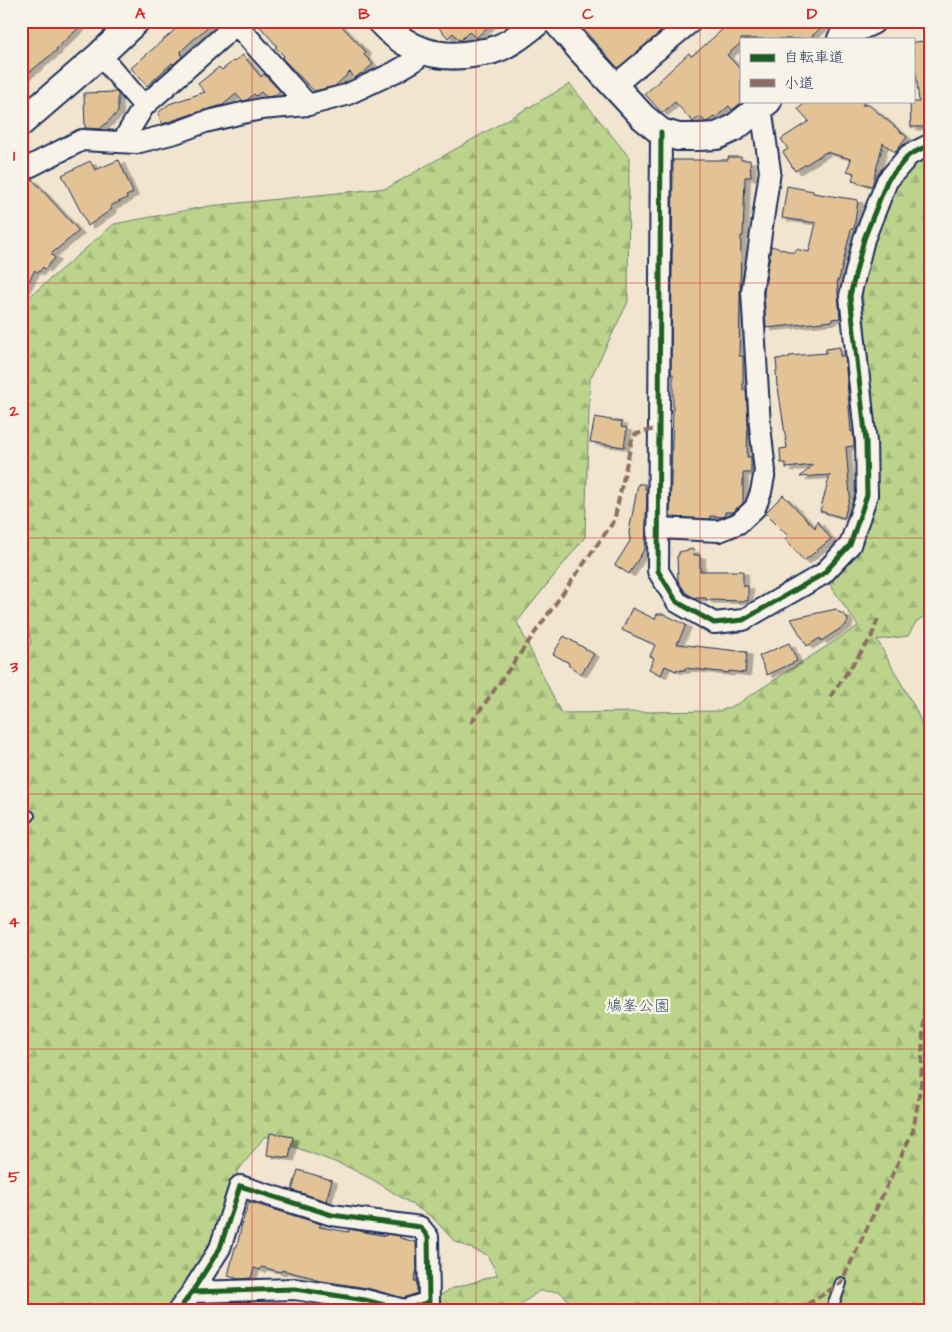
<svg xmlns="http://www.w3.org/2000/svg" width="952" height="1332" viewBox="0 0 952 1332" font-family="'Architects Daughter','Klee One',sans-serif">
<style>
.forest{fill:url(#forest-firs);stroke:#6b8174}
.building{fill:#e3c395;stroke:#1b2f5e;filter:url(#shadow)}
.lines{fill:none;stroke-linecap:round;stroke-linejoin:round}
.service-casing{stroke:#1b2f5e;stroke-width:14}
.minor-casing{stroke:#1b2f5e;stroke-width:24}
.tertiary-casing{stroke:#1b2f5e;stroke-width:30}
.service{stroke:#f7f3e8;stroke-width:10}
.minor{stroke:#f7f3e8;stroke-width:20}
.tertiary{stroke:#f7f3e8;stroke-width:26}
.quiet{stroke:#8d6e63;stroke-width:4;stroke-dasharray:8 4;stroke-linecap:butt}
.cycleway-casing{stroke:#f7f3e8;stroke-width:8}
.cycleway{stroke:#1b5e20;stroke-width:5}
.grid{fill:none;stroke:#d62828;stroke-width:1;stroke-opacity:0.55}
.labels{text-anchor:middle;stroke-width:5;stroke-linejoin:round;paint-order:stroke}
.park-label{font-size:16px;fill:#435869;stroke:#f7f3e8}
.neatline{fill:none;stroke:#d62828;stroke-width:2}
.grid-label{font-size:16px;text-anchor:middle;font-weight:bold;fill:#d62828}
</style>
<defs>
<pattern id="forest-firs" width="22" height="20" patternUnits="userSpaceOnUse" patternTransform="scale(1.25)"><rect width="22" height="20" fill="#bbd38a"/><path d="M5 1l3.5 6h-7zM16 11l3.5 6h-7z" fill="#a0b57a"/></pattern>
<filter id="shadow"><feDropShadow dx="5.5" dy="3" stdDeviation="0" flood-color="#0004"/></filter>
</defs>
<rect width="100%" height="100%" fill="#f1e5cf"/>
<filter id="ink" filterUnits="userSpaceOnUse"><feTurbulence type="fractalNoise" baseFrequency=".02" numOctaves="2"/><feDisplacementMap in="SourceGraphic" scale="10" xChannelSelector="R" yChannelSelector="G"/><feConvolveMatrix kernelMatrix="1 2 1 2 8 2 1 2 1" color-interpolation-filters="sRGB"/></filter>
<g filter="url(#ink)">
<polygon class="forest" points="570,84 629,157 628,302 590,379 585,537 517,622 561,713 720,711 737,704 858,626 826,579 855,552 868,528 878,494 862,287 870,243 901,175 918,160 931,154 931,611 916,622 908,636 877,640 915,708 931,745 931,1311 579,1311 560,1292 539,1291 512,1311 419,1311 450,1289 498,1275 487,1255 454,1241 432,1217 375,1181 348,1167 265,1136 238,1171 221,1223 183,1290 194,1298 366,1308 373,1311 21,1311 21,650 31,643 21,588 21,304 114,224 209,206 387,188"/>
<g class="building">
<polygon points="21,21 86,21 56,49 57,50 21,79"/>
<polygon points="185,21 214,21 181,51 182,57 174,64 172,63 147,86 131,68"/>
<polygon points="255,21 337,21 366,52 364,55 373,64 362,74 361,73 355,78 350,72 335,86 314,91 282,58 284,56 275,47 277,46"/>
<polygon points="433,21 494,21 476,38 469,32 461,40 459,40 453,33 448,38"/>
<polygon points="576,21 657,21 664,29 618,68"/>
<polygon points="732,21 828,21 809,39 741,39 741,43 727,55 741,70 741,103 732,110 729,106 715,118 714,117 708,121 705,122 700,116 693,122 675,102 662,113 645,94 689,53 691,56 697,52"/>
<polygon points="928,41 928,44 931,44 931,127 911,127 910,102 919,102 916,73 914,73 913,42"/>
<polygon points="243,55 261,77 264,74 280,91 274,96 266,97 261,92 256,96 254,94 247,100 242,101 236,94 223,105 201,111 162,124 158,113 169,104 205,92 198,84 219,67 222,70 233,61 234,62"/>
<polygon points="116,92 118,94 118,112 100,129 85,128 84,93"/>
<polygon points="807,101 866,101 862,105 869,105 907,137 895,152 883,143 872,186 852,181 854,173 847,171 851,159 826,152 795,171 783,152 788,149 781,139 809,121 798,109"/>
<polygon points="728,157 741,157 741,160 750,160 751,177 745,177 743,236 741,236 739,356 743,356 743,390 746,390 748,421 747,457 751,457 751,473 743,473 743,503 738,508 736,508 736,510 733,512 725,512 725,516 723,517 710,516 710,519 670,517 673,406 673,374 671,374 673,160 728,160"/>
<polygon points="119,160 133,193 126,196 127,198 110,206 112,209 88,226 62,175 90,161 95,170"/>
<polygon points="32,179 79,231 51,254 55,258 45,269 43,267 38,273 35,270 21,295 21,185"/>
<polygon points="787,186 813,191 813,193 858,200 854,229 851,229 839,280 837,280 840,318 832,319 832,321 766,328 764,293 771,246 795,253 796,249 809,252 816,223 782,218"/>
<polygon points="840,347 840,356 845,356 851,432 853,431 854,443 854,446 846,447 850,496 844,518 820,511 830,475 800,477 813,465 786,468 786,463 781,463 780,449 787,448 778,387 777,387 776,371 777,371 776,359 789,358 789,356 826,353 826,349"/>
<polygon points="595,417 622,422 621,427 627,428 624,447 590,442"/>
<polygon points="638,484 645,484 645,489 647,490 645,548 629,574 615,565 630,541 629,532"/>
<polygon points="783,495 815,528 817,521 831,539 804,561 785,539 788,536 765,513"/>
<polygon points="693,549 694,555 700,555 700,571 743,571 743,586 748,586 748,601 706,600 706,598 695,598 686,593 678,581 677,556 679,555 679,552"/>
<polygon points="632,608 655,619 657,614 664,614 686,625 677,644 747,652 745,673 729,671 729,673 685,668 685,670 682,670 681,671 677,669 676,671 665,666 661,675 649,669 654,658 650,656 655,645 622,630"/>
<polygon points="836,609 840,613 845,615 848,620 846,625 821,641 820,638 807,646 791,619"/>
<polygon points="564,636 594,654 581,674 568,665 569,663 553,654"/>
<polygon points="789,643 797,661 767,675 759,656"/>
<polygon points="270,1133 293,1137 289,1158 267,1155"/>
<polygon points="298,1170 332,1180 326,1201 292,1190"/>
<polygon points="249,1202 321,1224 319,1227 349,1232 349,1229 386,1236 386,1234 400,1236 400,1238 416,1242 417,1269 414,1281 417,1281 417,1293 404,1298 367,1288 316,1280 314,1278 282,1270 281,1272 261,1267 260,1270 254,1268 251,1278 239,1279 228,1276 235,1247 237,1247 242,1223"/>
</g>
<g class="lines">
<defs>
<g id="service">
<polyline points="21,821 29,816"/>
<polyline points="831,1311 841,1283"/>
</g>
<g id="minor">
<polyline points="237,25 308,105"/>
<polyline points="100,55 144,106"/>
<polyline points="614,86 692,21"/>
<polyline points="661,132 658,571 677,602 714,623 743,620 823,574 850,545 867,495 866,442 850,296 864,239 887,181 909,155 931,144"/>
<polyline points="122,142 144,106 239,22"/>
<polyline points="21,171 82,140 136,143 175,133 205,122 238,114 261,109 308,105 346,95 395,72 414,61 425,52"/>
<polyline points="658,528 719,531 739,523 755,508 761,492 765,471 760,426 752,292 757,261 770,171 761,107"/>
<polyline points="178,1311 192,1292 295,1289 365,1300 404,1310 429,1302 428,1237 420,1227 332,1215 240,1186 220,1248 192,1292"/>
</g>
<g id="tertiary">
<path d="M380 21C407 51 439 61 478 53 483 52 488 52 493 50 510 45 525 32 539 21"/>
<polyline points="556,21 580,49 643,117 661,132 678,137 699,137 717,136 734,128 768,101"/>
<polyline points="841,39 853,30 872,21"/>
<polyline points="21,123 100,55 136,21"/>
</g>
</defs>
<use href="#service" class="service-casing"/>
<use href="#minor" class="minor-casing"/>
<use href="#tertiary" class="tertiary-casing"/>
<use href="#service" class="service"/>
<use href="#minor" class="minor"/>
<use href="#tertiary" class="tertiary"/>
<g class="quiet">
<polyline points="830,697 871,638 879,616"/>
<polyline points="471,723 614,521 633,435 658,428"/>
<polyline points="797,1311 841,1283 913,1131 921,1084 925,987 931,947"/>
</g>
<defs>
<g id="cycleway">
<polyline points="661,132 658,571 677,602 714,623 743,620 823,574 850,545 867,495 866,442 850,296 864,239 887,181 909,155 931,144"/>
<polyline points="178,1311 192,1292 295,1289 365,1300 404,1310 429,1302 428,1237 420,1227 332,1215 240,1186 220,1248 192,1292"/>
</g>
</defs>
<use href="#cycleway" class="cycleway-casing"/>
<use href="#cycleway" class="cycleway"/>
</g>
</g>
<path class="grid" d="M252 21V1311M476 21V1311M700 21V1311M21 283H931M21 538H931M21 794H931M21 1049H931"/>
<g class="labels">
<g class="park-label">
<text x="638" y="1011">鳩峯公園</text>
</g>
</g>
<rect width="952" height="1332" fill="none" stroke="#f7f3e8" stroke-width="55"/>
<rect x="740" y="38" width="175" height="65" fill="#f7f3e8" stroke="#9fa5b1"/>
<rect x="750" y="54" width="25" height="8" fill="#1b5e20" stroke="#9fa5b1"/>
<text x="784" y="62" font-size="15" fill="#1b2f5e">自転車道</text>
<rect x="750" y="79" width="25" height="8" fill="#8d6e63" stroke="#9fa5b1"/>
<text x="784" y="88" font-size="15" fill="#1b2f5e">小道</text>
<rect x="28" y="28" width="896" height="1276" class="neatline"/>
<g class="grid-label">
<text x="140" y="19">A</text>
<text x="364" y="19">B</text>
<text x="588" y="19">C</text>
<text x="812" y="19">D</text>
<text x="14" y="161">1</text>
<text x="14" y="416">2</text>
<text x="14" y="672">3</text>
<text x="14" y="927">4</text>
<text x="14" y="1182">5</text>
</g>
</svg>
